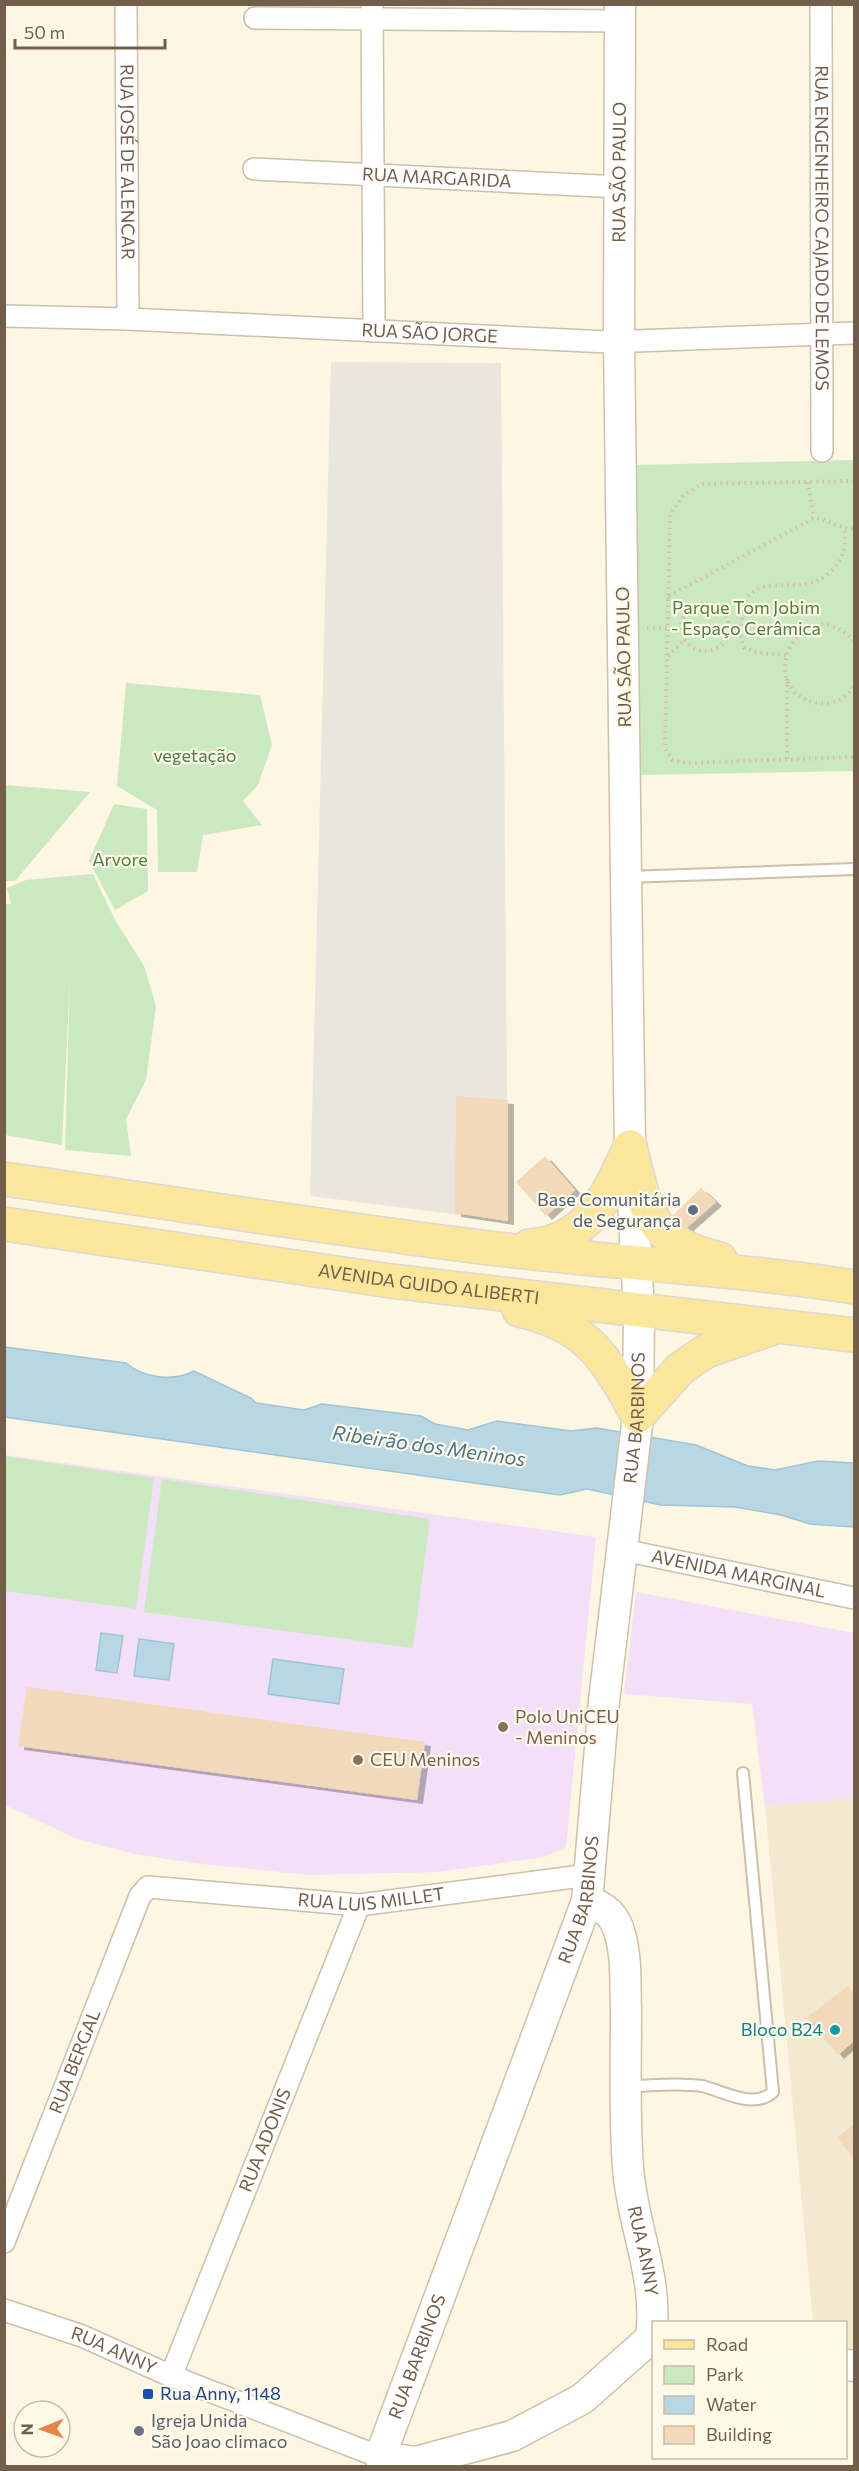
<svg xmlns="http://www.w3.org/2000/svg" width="859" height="2471" viewBox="0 0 859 2471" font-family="Commissioner,sans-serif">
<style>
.residential{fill:#f3e9d1}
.industrial{fill:#ebe6dd}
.education{fill:#f3dff8}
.green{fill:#cbe9c1}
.water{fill:#b7d7e5;stroke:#9ec4d7;stroke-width:1.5}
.building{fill:#f1d9ba;filter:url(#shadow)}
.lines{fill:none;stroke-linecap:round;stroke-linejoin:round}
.lane-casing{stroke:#cdbfa9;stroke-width:14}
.street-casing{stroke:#cdbfa9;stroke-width:24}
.secondary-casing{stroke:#d0c0a7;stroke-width:33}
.primary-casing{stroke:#ddd9d3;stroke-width:36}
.path{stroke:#d6bd9e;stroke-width:4;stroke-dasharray:1.5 4.5;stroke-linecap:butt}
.lane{stroke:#fff;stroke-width:10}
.street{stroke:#fff;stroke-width:21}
.secondary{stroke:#fff;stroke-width:30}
.primary{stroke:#fae79b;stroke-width:33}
.service-dot{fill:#5c6f8a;stroke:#fffae8;stroke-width:2}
.education-dot{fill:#8d6e63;stroke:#fffae8;stroke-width:2}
.culture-dot{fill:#0f9aa8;stroke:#fffae8;stroke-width:2}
.transit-dot{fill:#1a4fb4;stroke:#fffae8;stroke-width:2}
.worship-dot{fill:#6b7280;stroke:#fffae8;stroke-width:2}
.labels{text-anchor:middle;stroke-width:4.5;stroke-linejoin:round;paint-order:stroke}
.street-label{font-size:18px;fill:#735f49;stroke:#fffae8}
.park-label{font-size:18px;fill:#4b7f44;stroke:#fffae8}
.service-label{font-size:18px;fill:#4e5e75;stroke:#fffae8;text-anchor:end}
.education-label{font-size:18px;fill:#785e54;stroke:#fffae8;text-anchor:start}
.culture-label{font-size:18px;fill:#0d838f;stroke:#fffae8;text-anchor:end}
.transit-label{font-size:18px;fill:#164399;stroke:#fffae8;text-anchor:start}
.worship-label{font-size:18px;fill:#5b616d;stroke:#fffae8;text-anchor:start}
.water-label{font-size:20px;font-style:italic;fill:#46768d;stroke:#fffae8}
</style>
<defs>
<filter id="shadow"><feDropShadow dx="6" dy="4" stdDeviation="0" flood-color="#0004"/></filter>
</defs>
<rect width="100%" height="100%" fill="#fcf6e2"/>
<polygon class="residential" points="854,1798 854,2356 846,2356 846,2322 813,2322 765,1806"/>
<polygon class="industrial" points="331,362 501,363 508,1221 310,1196"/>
<g class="education">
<polygon points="5,1455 596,1537 566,1847 544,1857 438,1872 308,1875 193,1863 135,1854 77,1839 5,1805"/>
<polygon points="636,1592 854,1633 854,1798 765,1806 752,1704 624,1694"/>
</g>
<g class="green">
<polygon points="854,460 854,771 639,775 636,465"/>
<polygon points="126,683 260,695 272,745 258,785 243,801 262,825 203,835 197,872 158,872 157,810 117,786"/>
<polygon points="5,785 90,792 15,881 5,881"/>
<polygon points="114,804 147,809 148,891 115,910 89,861"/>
<polygon points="93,874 115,920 144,966 156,1006 146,1080 126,1119 131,1156 65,1150 70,978 62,1145 5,1135 4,904 11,904 7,888 26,880"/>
<polygon points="4,1456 154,1478 136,1609 5,1591"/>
<polygon points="162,1479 430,1519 413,1648 144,1612"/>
</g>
<g class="water">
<path d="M5 1347 126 1363C144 1378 173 1382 194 1371L251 1398 256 1403 304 1410 322 1404 421 1416 435 1424 468 1430 497 1421 571 1431 597 1428 696 1445 748 1466 775 1470 818 1461 854 1463V1527L810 1524 781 1515 735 1507 661 1505 587 1489 560 1495 5 1417Z"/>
<polygon points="101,1633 123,1636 117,1673 96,1670"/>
<polygon points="139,1639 174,1644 169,1680 134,1676"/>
<polygon points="273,1659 344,1669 339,1704 268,1694"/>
</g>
<g class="building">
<polygon points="456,1096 508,1100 508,1221 455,1213"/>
<polygon points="545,1156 575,1190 546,1216 516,1182"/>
<polygon points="701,1188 716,1202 682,1232 671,1217"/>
<polygon points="27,1687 425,1742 417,1800 18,1746"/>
<polygon points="848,1986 854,1993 854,2041 838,2055 806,2018"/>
<polygon points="854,2124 854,2158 837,2138"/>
</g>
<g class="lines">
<defs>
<g id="lane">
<polyline points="626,877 854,869"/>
<path d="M626 2086C650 2086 678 2082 702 2086 724 2091 753 2110 773 2092L743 1773"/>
</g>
<g id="street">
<path id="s1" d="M126 4 128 319"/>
<polyline points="372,4 374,331"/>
<path id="s2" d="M821 4 822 451"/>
<polyline points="255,18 620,21"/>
<path id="s3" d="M254 169 620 187"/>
<path id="s4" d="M4 316 128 319 608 342 854 333"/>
<path id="s5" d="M623 1550 854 1598"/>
<path id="s6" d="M4 2242 140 1896 148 1887 359 1905 589 1875"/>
<path id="s7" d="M4 2310 82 2336 171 2376 380 2457 383 2466"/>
<path id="s8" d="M171 2376 359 1905"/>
</g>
<g id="secondary">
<path id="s9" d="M587 1901C605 1907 615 1915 620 1934 627 1959 625 1986 626 2011 626 2063 624 2115 628 2167 632 2227 659 2276 651 2338L582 2399 512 2436 416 2462 380 2457 587 1901 604 1701 638 1416 639 1310 630 1147 626 877 619 342 620 4"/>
<polyline points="846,2365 854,2366"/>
</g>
<g id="primary">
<path d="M630 1147C646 1210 648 1242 720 1259"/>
<path d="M4 1179C166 1202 327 1228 489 1248 611 1263 734 1268 854 1287"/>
<path id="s10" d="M4 1224 391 1281 854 1335"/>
<path d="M529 1246C588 1242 608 1195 630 1147"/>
<path d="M519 1310C589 1326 605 1357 638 1416L680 1369 706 1351 770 1329"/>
</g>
</defs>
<use href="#lane" class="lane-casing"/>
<use href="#street" class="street-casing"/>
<use href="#secondary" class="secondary-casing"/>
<use href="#primary" class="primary-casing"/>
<g class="path">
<polyline points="854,481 702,484 683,496 670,515 665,748 672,760 687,763 854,757"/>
<polyline points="808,482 814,518"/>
<path d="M669 596 814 518C829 519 839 529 854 529"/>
<polyline points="668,597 688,608"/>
<circle cx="705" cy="627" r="24"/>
<polyline points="647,628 667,628"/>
<path d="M854 641C800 584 750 693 818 703 833 705 846 698 854 687"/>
<path d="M786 655 759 653 744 648C739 634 741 626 743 612 745 604 746 596 753 592 776 576 804 597 831 571 844 558 846 548 844 529"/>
<polyline points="668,656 684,640"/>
<polyline points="787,679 787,760"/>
</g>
<use href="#lane" class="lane"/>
<use href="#street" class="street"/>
<use href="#secondary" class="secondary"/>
<use href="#primary" class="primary"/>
</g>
<circle class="service-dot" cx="693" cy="1210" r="6"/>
<g class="education-dot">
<circle cx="503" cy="1727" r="6"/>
<circle cx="358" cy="1760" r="6"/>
</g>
<circle class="culture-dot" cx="835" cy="2030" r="6"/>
<rect class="transit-dot" x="142" y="2388" width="12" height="12" rx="3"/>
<circle class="worship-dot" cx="139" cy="2431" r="6"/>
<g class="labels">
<g class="street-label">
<text dy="6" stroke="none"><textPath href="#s1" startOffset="158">RUA JOSÉ DE ALENCAR</textPath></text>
<text dy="6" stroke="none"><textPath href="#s9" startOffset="3088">RUA SÃO PAULO</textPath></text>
<text dy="6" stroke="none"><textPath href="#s3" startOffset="183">RUA MARGARIDA</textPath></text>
<text dy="6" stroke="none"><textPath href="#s2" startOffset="224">RUA ENGENHEIRO CAJADO DE LEMOS</textPath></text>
<text dy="6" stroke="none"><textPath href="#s4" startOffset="426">RUA SÃO JORGE</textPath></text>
<text transform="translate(624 657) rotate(-91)" y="6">RUA SÃO PAULO</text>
<text dy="6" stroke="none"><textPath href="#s10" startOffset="429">AVENIDA GUIDO ALIBERTI</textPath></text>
<text dy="6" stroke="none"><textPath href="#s9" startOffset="1842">RUA BARBINOS</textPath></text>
<text dy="6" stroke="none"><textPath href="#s5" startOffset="118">AVENIDA MARGINAL</textPath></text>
<text dy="6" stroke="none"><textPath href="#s6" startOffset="608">RUA LUIS MILLET</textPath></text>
<text dy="6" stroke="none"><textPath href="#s9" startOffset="1356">RUA BARBINOS</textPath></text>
<text dy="6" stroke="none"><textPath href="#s6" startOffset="194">RUA BERGAL</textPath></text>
<text dy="6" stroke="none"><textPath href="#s8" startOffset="254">RUA ADONIS</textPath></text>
<text dy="6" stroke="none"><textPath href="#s9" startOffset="368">RUA ANNY</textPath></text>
<text dy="6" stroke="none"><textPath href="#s7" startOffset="117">RUA ANNY</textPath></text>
<text dy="6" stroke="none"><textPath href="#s9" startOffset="870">RUA BARBINOS</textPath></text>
</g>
<g class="park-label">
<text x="746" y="614">Parque Tom Jobim<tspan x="746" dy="21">- Espaço Cerâmica</tspan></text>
<text x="195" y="762">vegetação</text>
<text x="120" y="866">Arvore</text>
</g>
<g class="service-label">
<text x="681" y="1206">Base Comunitária<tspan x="681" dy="21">de Segurança</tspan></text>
</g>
<g class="education-label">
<text x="515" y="1723">Polo UniCEU<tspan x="515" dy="21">- Meninos</tspan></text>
<text x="370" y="1766">CEU Meninos</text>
</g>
<g class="culture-label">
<text x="823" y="2036">Bloco B24</text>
</g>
<g class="transit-label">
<text x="160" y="2400">Rua Anny, 1148</text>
</g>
<g class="worship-label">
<text x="151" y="2427">Igreja Unida<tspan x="151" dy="21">São Joao climaco</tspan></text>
</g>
<g class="water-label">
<text transform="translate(429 1446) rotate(8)" y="7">Ribeirão dos Meninos</text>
</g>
</g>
<rect width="859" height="2471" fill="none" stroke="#735f49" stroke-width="12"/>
<rect x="652" y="2321" width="195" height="138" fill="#fffae8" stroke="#c7bca8" stroke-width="1.5"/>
<rect x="664" y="2340" width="30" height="9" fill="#fae79b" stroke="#c7bca8" stroke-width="1.5"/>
<text x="706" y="2351" font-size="18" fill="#735f49">Road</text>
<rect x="664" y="2366" width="30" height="18" fill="#cbe9c1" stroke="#c7bca8" stroke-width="1.5"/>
<text x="706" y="2381" font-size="18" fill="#735f49">Park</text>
<rect x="664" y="2396" width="30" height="18" fill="#b7d7e5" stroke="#c7bca8" stroke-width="1.5"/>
<text x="706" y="2411" font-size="18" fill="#735f49">Water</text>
<rect x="664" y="2426" width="30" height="18" fill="#f1d9ba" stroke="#c7bca8" stroke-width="1.5"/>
<text x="706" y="2441" font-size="18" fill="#735f49">Building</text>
<g transform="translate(42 2429) rotate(269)"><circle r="28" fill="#fffae8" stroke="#c7bca8" stroke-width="1.5"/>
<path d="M0-4.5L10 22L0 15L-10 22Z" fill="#e58548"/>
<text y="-9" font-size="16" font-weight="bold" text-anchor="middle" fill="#735f49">N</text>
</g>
<path d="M15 39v9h150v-9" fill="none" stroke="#735f49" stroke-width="3"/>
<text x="24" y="39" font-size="18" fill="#735f49" stroke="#fffae8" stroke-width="4.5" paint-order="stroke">50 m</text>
</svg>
